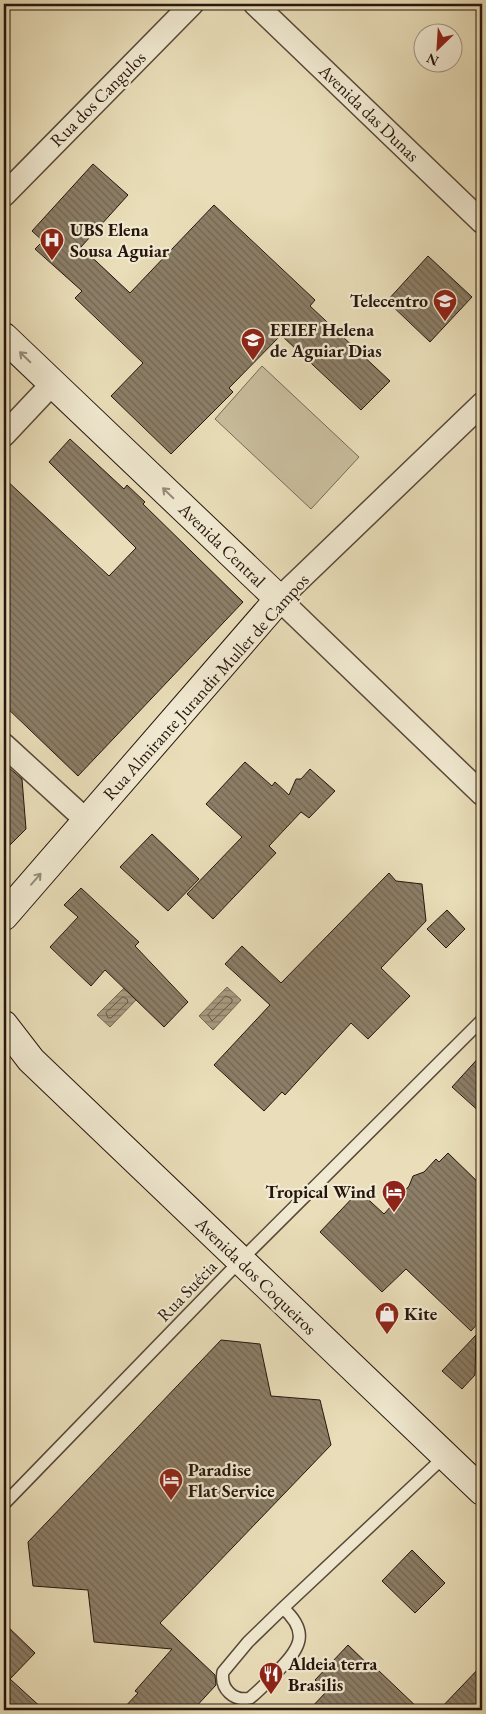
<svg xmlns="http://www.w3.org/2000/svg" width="486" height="1714" viewBox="0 0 486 1714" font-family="'EB Garamond',serif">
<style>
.pitch{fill:#c8bc9c;stroke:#786955}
.water{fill:url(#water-rules);stroke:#746552}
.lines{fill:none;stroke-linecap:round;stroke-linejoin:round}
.shore{stroke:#675846;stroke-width:1}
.building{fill:url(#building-back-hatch);stroke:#27160e}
.service-casing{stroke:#584839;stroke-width:14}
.minor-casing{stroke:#584839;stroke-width:25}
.secondary-casing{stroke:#27160e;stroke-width:30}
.service{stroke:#f1ead2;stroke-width:11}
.minor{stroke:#f1ead2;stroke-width:22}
.secondary{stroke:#f1ead2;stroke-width:28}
.oneway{stroke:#968b7a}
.labels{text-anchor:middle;stroke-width:4.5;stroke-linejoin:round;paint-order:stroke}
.street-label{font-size:18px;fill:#27160e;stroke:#f1ead2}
.poi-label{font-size:18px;font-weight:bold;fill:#27160e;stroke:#f1ead2;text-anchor:start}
</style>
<defs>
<pattern id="water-rules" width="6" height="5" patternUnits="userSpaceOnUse" patternTransform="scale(1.25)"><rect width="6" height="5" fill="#a79a7f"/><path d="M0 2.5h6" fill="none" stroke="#887d66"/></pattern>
<pattern id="building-back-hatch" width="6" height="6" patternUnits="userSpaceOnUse" patternTransform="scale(1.25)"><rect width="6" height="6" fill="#8c7e67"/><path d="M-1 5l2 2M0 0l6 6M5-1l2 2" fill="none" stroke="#726653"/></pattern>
</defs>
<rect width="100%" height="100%" fill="#e9deb9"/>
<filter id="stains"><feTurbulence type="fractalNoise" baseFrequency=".004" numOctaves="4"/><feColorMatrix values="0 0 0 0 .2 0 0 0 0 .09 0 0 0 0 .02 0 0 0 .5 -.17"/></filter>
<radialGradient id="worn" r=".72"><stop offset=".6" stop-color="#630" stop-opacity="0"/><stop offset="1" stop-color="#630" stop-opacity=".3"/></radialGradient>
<polygon class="pitch" points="262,366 359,457 311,509 215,419"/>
<g class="water">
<polygon points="227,987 241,1000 213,1030 199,1016"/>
<polygon points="124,988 136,1000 110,1027 97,1015"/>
</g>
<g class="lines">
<g class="shore">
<polygon points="226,996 232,999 232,1002 212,1021 208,1015"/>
<polygon points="123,997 127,999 128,1002 111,1018 108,1018 106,1013"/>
</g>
</g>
<g class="building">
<polygon points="93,164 128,195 81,247 130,293 214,205 315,300 310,306 390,381 361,410 281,335 229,388 233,392 171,454 111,396 143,363 75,298 82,291 35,249 43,241 32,231"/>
<polygon points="428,256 472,297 430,342 387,301"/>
<polygon points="70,439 124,489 127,485 145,502 143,504 243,602 78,776 4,705 4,478 109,576 136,548 49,462"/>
<polygon points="245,762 272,786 275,782 289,795 296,779 301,779 310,769 335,791 309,818 301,812 269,846 276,853 213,919 187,894 242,837 206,804"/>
<polygon points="4,767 8,767 22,779 26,829 4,851"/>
<polygon points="152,834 199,879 168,911 120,867"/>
<polygon points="389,873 396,881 422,884 426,921 381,968 410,996 368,1039 351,1023 285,1095 282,1092 264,1111 214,1065 270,1005 225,964 242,946 281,983"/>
<polygon points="81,888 139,942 135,946 188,1002 164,1027 105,970 91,986 50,947 78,917 64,905"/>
<polygon points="447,910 465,929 446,948 427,929"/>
<polygon points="482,1054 482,1114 452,1087"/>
<polygon points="448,1153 482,1186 482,1319 471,1331 406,1269 382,1292 320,1232 359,1191 384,1214 409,1186 413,1176 424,1172 436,1159 439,1162"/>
<polygon points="476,1335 475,1375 462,1389 442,1371"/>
<polygon points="221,1340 260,1344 271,1396 320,1400 331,1445 160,1623 215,1675 216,1685 193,1710 122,1710 138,1693 135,1691 172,1649 94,1642 88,1590 33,1586 28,1542"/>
<polygon points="412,1550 445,1583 415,1613 382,1581"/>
<polygon points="4,1623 35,1653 10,1679 44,1710 4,1710"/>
<polygon points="348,1645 376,1672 378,1670 420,1710 309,1710 327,1691 315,1680"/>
<polygon points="482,1665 482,1710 439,1710"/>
</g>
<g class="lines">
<defs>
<g id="service">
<polyline points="4,1504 240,1261 482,1020"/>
<path d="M283 1608C312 1634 298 1650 276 1673 268 1681 260 1690 250 1698 234 1702 220 1689 223 1672L248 1642 283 1608 445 1456"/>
</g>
<g id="minor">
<polyline points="255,4 482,222"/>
<polyline points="4,195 192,4"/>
<polyline points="482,404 279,599 482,794"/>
<polyline points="4,435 52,384"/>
<polyline points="4,745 87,821"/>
</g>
<g id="secondary">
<polyline points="4,337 279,599 4,916"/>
<polyline points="4,1025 31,1060 482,1491"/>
</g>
</defs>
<use href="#service" class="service-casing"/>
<use href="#minor" class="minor-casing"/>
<use href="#secondary" class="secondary-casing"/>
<use href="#service" class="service"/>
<use href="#minor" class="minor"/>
<use href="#secondary" class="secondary"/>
</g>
<defs><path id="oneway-shaft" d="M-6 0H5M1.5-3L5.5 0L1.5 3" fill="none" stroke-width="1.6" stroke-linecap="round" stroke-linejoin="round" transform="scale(1.25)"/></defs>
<g class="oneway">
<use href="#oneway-shaft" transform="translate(25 357) rotate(-136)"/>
<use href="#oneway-shaft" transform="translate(168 493) rotate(-136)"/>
<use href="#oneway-shaft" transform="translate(36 879) rotate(-49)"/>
</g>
<defs>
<symbol id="hospital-pin" viewBox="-11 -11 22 30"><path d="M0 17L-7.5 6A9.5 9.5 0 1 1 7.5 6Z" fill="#8f2418" stroke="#f1ead2"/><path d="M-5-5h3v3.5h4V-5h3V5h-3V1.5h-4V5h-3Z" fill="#fff"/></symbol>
<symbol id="school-pin" viewBox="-11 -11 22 30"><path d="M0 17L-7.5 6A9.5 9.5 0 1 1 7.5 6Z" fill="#8f2418" stroke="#f1ead2"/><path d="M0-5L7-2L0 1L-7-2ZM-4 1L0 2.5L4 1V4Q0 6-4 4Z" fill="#fff"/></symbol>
<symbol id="hotel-pin" viewBox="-11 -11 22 30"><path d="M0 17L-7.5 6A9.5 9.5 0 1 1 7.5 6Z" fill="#8f2418" stroke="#f1ead2"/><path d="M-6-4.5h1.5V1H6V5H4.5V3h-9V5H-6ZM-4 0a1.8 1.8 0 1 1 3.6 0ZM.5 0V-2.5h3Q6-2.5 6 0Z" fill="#fff"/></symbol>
<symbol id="shop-pin" viewBox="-11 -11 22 30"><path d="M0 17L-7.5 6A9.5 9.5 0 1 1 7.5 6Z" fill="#8f2418" stroke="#f1ead2"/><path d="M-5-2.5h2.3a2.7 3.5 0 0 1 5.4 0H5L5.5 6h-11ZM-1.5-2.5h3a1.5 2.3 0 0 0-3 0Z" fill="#fff"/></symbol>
<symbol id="restaurant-pin" viewBox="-11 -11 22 30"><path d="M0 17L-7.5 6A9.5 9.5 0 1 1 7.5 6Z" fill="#8f2418" stroke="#f1ead2"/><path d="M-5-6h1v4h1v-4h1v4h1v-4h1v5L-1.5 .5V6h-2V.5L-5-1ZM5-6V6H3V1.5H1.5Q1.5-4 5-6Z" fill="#fff"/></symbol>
</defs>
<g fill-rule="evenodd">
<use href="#hospital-pin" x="38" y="226" width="28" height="38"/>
<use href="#school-pin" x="431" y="287" width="28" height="38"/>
<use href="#school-pin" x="239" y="326" width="28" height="38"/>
<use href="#hotel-pin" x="380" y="1178" width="28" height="38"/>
<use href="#shop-pin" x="373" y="1300" width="28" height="38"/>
<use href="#hotel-pin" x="157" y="1466" width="28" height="38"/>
<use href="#restaurant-pin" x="257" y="1660" width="28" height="38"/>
</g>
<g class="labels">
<g class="street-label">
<text transform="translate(98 99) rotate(-45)" y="6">Rua dos Cangulos</text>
<text transform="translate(369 113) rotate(44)" y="6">Avenida das Dunas</text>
<text transform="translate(222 545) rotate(44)" y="6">Avenida Central</text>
<text transform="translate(206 687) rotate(-48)" y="6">Rua Almirante Jurandir Muller de Campos</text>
<text transform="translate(256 1276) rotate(44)" y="6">Avenida dos Coqueiros</text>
<text transform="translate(187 1291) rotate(-46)" y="6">Rua Suécia</text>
</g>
<g class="poi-label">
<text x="70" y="236">UBS Elena<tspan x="70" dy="21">Sousa Aguiar</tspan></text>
<text x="428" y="307" text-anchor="end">Telecentro</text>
<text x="270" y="336">EEIEF Helena<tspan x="270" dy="21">de Aguiar Dias</tspan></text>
<text x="376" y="1198" text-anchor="end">Tropical Wind</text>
<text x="404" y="1320">Kite</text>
<text x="188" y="1476">Paradise<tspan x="188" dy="21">Flat Service</tspan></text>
<text x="288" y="1670">Aldeia terra<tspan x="288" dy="21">Brasilis</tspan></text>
</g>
</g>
<rect width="486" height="1714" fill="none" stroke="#e9deb9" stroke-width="20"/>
<rect x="5" y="5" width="476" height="1704" fill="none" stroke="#27160e" stroke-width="2.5"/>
<rect x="10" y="10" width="466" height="1694" fill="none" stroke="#27160e"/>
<g transform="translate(438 48) rotate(205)"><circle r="24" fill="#f1ead2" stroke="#a09584"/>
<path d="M0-4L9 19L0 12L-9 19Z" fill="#8f2418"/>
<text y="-8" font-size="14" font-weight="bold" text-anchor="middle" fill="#27160e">N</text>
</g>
<rect width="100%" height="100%" filter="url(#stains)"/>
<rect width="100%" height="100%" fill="url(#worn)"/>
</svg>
